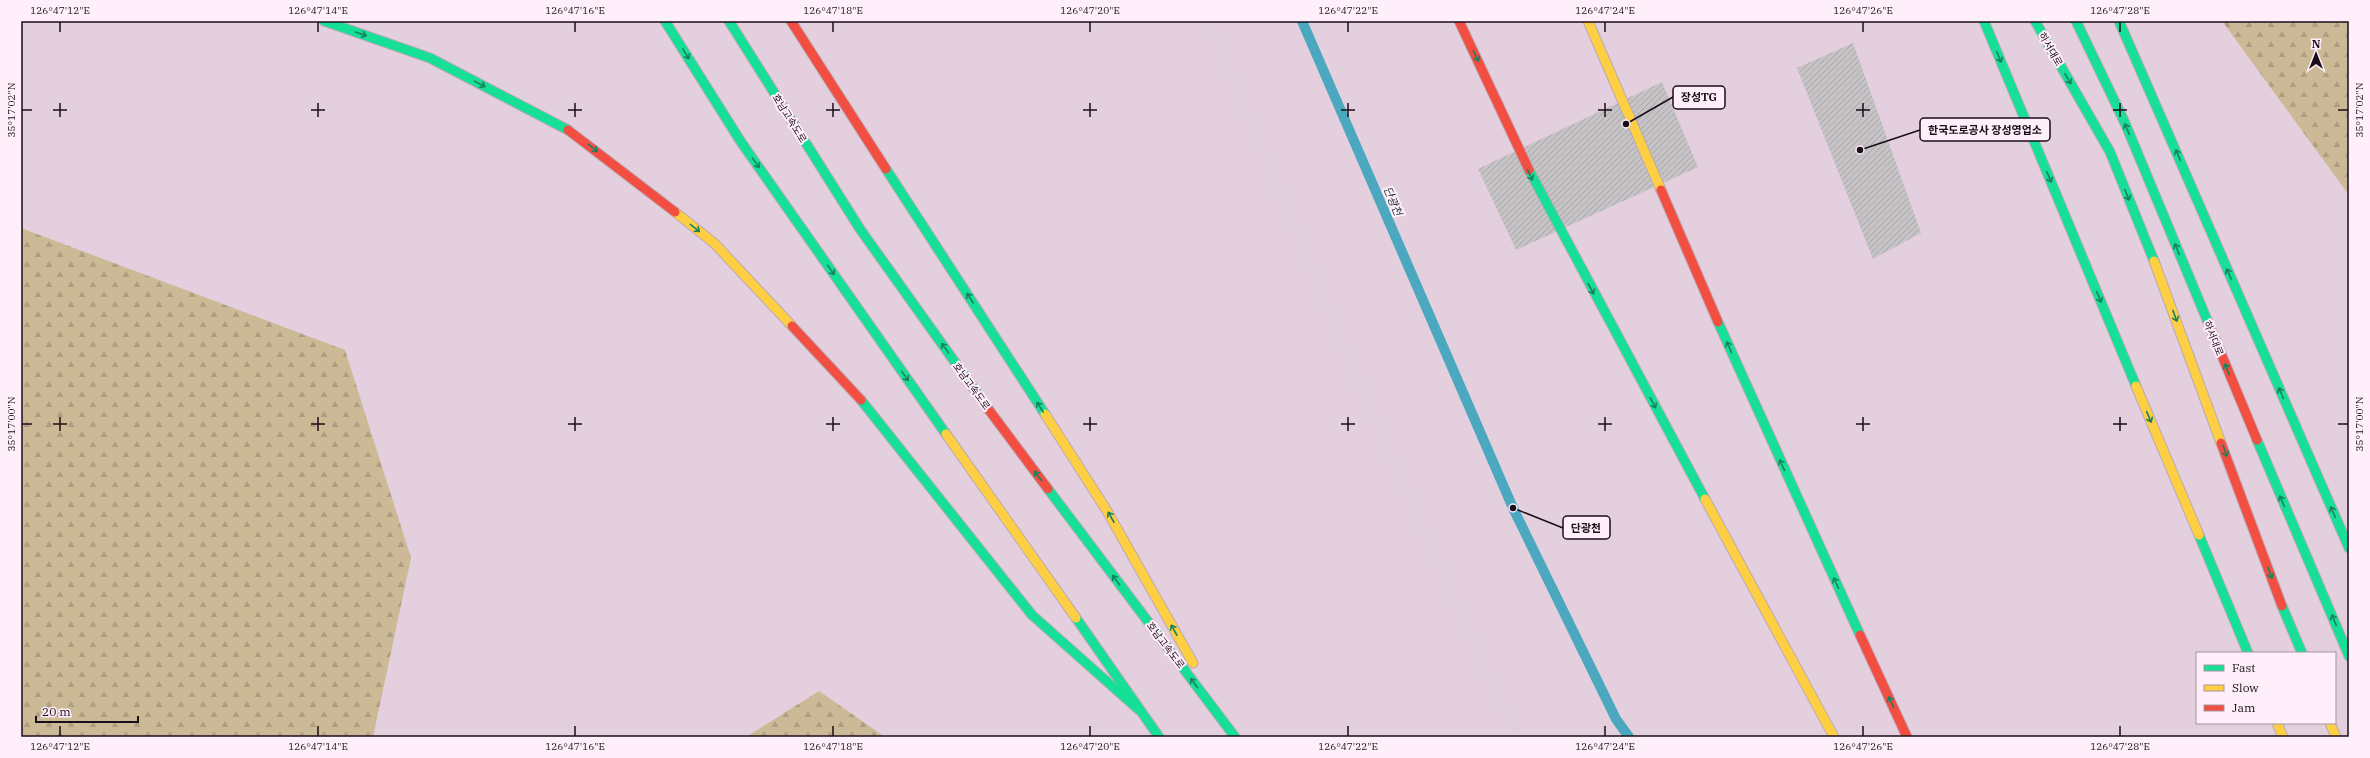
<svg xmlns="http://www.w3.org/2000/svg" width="2370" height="758" viewBox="0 0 2370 758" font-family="'IBM Plex Serif','Noto Sans KR',serif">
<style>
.forest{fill:url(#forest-firs)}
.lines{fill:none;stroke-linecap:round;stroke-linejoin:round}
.stream{stroke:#4ba8be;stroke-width:10}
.building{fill:url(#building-hatch)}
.fast-casing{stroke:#baaab5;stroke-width:11}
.slow-casing{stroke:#baaab5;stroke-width:11}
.jam-casing{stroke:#baaab5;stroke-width:11}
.path{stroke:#d5ced3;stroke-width:2.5;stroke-dasharray:1 3;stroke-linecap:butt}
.fast{stroke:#16e098;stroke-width:9}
.slow{stroke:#ffcf43;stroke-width:9}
.jam{stroke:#f24e42;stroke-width:9}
.oneway{stroke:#18825e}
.ticks{fill:none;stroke:#1b0e18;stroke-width:1.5}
.labels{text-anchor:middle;stroke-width:4;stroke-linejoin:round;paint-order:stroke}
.street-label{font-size:10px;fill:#1b0e18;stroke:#ffeffa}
.water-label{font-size:11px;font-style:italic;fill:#1d3237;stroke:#ffeffa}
.leader{fill:none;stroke:#1b0e18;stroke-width:1.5}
.callout-dot{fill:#1b0e18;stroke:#ffeffa;stroke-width:1.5}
.callout{fill:#ffeffa;stroke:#1b0e18;stroke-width:1.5}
.callout-label{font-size:11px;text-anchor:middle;font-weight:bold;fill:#1b0e18}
.neatline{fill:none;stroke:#1b0e18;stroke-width:1.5}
.ticks-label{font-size:10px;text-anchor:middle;fill:#1b0e18}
</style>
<defs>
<pattern id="forest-firs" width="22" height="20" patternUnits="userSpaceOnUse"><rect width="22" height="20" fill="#ccb996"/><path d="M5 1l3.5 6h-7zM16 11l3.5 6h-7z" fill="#af9e81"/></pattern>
<pattern id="building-hatch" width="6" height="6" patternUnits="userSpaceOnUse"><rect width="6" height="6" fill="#c5c3c5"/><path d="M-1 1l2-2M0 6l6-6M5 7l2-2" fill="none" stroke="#a9a6a8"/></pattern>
</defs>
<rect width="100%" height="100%" fill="#e4cfde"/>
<g class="forest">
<polygon points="2222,21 2349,21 2349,195"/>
<polygon points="21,228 345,350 411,558 373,737 21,737"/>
<polygon points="819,691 885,737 746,737"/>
</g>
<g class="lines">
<polyline class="stream" points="1302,21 1513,508 1616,719 1629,737"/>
</g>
<g class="building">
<polygon points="1853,43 1921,233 1873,259 1797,68"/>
<polygon points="1662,82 1698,167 1516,250 1478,169"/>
</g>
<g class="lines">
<defs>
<g id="fast">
<polyline points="324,21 430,58 568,130"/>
<polyline points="665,21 741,142 946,434"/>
<polyline points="729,21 860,229 989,410"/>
<polyline points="1984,21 2136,386"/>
<polyline points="2035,21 2110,152 2154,261"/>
<polyline points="2076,21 2125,123 2210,327"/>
<polyline points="2119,21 2349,548"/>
<polyline points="886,169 1045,414"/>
<polyline points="1529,170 1705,499"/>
<polyline points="1718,322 1860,635"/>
<polyline points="861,400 1032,615 1139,710"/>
<polyline points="2257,440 2349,656"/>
<polyline points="1048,489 1235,737"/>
<polyline points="2199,535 2248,653"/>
<polyline points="2282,606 2302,653"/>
<polyline points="1076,618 1159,737"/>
</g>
<g id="slow">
<polyline points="1588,21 1661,190"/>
<polyline points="675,212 714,243 792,326"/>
<polyline points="2154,261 2221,443"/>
<polyline points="2136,386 2199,535"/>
<polyline points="1045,414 1107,511 1193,663"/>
<polyline points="946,434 1076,618"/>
<polyline points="1705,499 1834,737"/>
<polyline points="2277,723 2283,737"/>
<polyline points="2330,723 2336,737"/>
</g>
<g id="jam">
<polyline points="791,21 886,169"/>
<polyline points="1459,21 1529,170"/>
<polyline points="568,130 675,212"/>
<polyline points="1661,190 1718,322"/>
<polyline points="792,326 861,400"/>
<polyline points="2210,327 2257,440"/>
<polyline points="989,410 1048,489"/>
<polyline points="2221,443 2282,606"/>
<polyline points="1860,635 1907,737"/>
</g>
</defs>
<use href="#fast" class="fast-casing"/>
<use href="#slow" class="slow-casing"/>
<use href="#jam" class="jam-casing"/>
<polyline class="path" points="1209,21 1356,377 1505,713 1521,737"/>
<use href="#fast" class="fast"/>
<use href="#slow" class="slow"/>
<use href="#jam" class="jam"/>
</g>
<defs><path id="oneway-shaft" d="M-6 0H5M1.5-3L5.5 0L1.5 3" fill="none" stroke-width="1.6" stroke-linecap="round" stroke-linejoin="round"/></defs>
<g class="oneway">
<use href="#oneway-shaft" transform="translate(361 34) rotate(19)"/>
<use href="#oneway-shaft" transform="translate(686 54) rotate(58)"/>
<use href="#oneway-shaft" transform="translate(1476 56) rotate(65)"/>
<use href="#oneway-shaft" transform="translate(1999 57) rotate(67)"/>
<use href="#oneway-shaft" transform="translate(2068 79) rotate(60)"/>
<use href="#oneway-shaft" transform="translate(480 84) rotate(28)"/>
<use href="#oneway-shaft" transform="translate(2127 129) rotate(-113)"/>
<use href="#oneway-shaft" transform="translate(593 148) rotate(38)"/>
<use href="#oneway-shaft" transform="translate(2178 155) rotate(-114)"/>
<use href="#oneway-shaft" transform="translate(756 163) rotate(55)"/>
<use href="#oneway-shaft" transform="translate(1530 175) rotate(65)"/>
<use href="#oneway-shaft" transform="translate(2049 177) rotate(67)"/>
<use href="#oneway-shaft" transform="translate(2127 195) rotate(68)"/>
<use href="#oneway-shaft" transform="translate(695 228) rotate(38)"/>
<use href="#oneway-shaft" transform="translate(2177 249) rotate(-112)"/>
<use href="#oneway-shaft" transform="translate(831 270) rotate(55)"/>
<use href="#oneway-shaft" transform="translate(2229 274) rotate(-114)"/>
<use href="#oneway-shaft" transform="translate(1591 289) rotate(62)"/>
<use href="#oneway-shaft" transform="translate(2099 297) rotate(67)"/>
<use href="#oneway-shaft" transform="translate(970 298) rotate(-123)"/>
<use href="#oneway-shaft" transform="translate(2175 316) rotate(70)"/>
<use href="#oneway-shaft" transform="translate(1729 347) rotate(-114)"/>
<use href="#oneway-shaft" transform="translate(945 348) rotate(-126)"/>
<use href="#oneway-shaft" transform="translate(2227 369) rotate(-112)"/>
<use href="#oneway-shaft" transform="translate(905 376) rotate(55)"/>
<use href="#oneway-shaft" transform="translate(2281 393) rotate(-114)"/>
<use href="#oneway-shaft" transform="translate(1653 403) rotate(62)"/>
<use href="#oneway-shaft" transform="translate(1040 407) rotate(-123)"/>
<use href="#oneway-shaft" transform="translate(2149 417) rotate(67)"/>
<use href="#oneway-shaft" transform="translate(2225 451) rotate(70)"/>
<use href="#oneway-shaft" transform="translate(1782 465) rotate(-115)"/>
<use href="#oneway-shaft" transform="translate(1038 476) rotate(-127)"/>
<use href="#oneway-shaft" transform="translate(2282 501) rotate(-113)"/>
<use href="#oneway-shaft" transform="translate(2333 512) rotate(-114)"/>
<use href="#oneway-shaft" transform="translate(1111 517) rotate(-119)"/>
<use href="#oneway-shaft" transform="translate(2270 573) rotate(70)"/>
<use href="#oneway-shaft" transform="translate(1116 580) rotate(-127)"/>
<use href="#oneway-shaft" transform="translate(1836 583) rotate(-115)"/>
<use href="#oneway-shaft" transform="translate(2334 620) rotate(-113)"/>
<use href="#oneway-shaft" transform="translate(1174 630) rotate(-119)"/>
<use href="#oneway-shaft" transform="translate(1194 683) rotate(-127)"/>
<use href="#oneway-shaft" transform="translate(1891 702) rotate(-115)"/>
</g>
<path class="ticks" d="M60 22V32M318 22V32M575 22V32M833 22V32M1090 22V32M1348 22V32M1605 22V32M1863 22V32M2120 22V32M60 103V117M318 103V117M575 103V117M833 103V117M1090 103V117M1348 103V117M1605 103V117M1863 103V117M2120 103V117M22 110H32M53 110H67M311 110H325M568 110H582M826 110H840M1083 110H1097M1341 110H1355M1598 110H1612M1856 110H1870M2113 110H2127M2338 110H2348M60 417V431M318 417V431M575 417V431M833 417V431M1090 417V431M1348 417V431M1605 417V431M1863 417V431M2120 417V431M22 424H32M53 424H67M311 424H325M568 424H582M826 424H840M1083 424H1097M1341 424H1355M1598 424H1612M1856 424H1870M2113 424H2127M2338 424H2348M60 726V736M318 726V736M575 726V736M833 726V736M1090 726V736M1348 726V736M1605 726V736M1863 726V736M2120 726V736"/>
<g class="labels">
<g class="street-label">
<text transform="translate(2051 49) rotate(60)" y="4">하서대로</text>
<text transform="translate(790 118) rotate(58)" y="4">호남고속도로</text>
<text transform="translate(2214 338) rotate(68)" y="4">하서대로</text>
<text transform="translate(972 386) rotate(54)" y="4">호남고속도로</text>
<text transform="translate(1166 645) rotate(53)" y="4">호남고속도로</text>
</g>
<g class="water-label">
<text transform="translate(1393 201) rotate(67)" y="4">단광천</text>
</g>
</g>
<path class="leader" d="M1626 124L1673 97M1860 150L1920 130M1513 508L1563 528"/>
<g class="callout-dot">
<circle cx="1626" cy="124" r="4"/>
<circle cx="1860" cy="150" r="4"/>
<circle cx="1513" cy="508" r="4"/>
</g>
<g class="callout">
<rect x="1673" y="86" width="52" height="23" rx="4"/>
<rect x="1920" y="118" width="130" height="23" rx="4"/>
<rect x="1563" y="516" width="47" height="23" rx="4"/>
</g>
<g class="callout-label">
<text x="1699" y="101">장성TG</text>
<text x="1985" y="134">한국도로공사 장성영업소</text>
<text x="1586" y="532">단광천</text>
</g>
<rect width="2370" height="758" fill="none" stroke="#ffeffa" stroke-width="44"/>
<rect x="2196" y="652" width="140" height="72" fill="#ffeffa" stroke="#a495a0"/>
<rect x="2204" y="665" width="20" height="6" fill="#16e098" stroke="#a495a0"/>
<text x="2232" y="672" font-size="12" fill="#1b0e18">Fast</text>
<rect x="2204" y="685" width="20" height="6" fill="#ffcf43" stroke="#a495a0"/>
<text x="2232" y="692" font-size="12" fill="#1b0e18">Slow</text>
<rect x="2204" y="705" width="20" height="6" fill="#f24e42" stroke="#a495a0"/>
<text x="2232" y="712" font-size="12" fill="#1b0e18">Jam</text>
<g transform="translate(2316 54)" stroke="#ffeffa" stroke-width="3" paint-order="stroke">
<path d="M0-3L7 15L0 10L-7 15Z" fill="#1b0e18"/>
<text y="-6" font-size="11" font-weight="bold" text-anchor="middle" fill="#1b0e18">N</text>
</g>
<path d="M36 716v6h102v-6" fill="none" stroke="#1b0e18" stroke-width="2"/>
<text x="42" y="716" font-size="12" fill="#1b0e18" stroke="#ffeffa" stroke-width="3" paint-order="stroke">20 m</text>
<rect x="22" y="22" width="2326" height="714" class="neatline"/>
<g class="ticks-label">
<text x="60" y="14">126°47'12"E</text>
<text x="318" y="14">126°47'14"E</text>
<text x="575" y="14">126°47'16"E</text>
<text x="833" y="14">126°47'18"E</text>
<text x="1090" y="14">126°47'20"E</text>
<text x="1348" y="14">126°47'22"E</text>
<text x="1605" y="14">126°47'24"E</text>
<text x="1863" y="14">126°47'26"E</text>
<text x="2120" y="14">126°47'28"E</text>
<text transform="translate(11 110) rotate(-90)" y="4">35°17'02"N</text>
<text transform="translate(2359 110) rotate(-90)" y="4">35°17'02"N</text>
<text transform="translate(11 424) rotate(-90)" y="4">35°17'00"N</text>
<text transform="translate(2359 424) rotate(-90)" y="4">35°17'00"N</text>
<text x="60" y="750">126°47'12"E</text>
<text x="318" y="750">126°47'14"E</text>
<text x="575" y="750">126°47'16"E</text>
<text x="833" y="750">126°47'18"E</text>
<text x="1090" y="750">126°47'20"E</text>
<text x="1348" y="750">126°47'22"E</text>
<text x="1605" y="750">126°47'24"E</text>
<text x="1863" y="750">126°47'26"E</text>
<text x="2120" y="750">126°47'28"E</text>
</g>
</svg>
